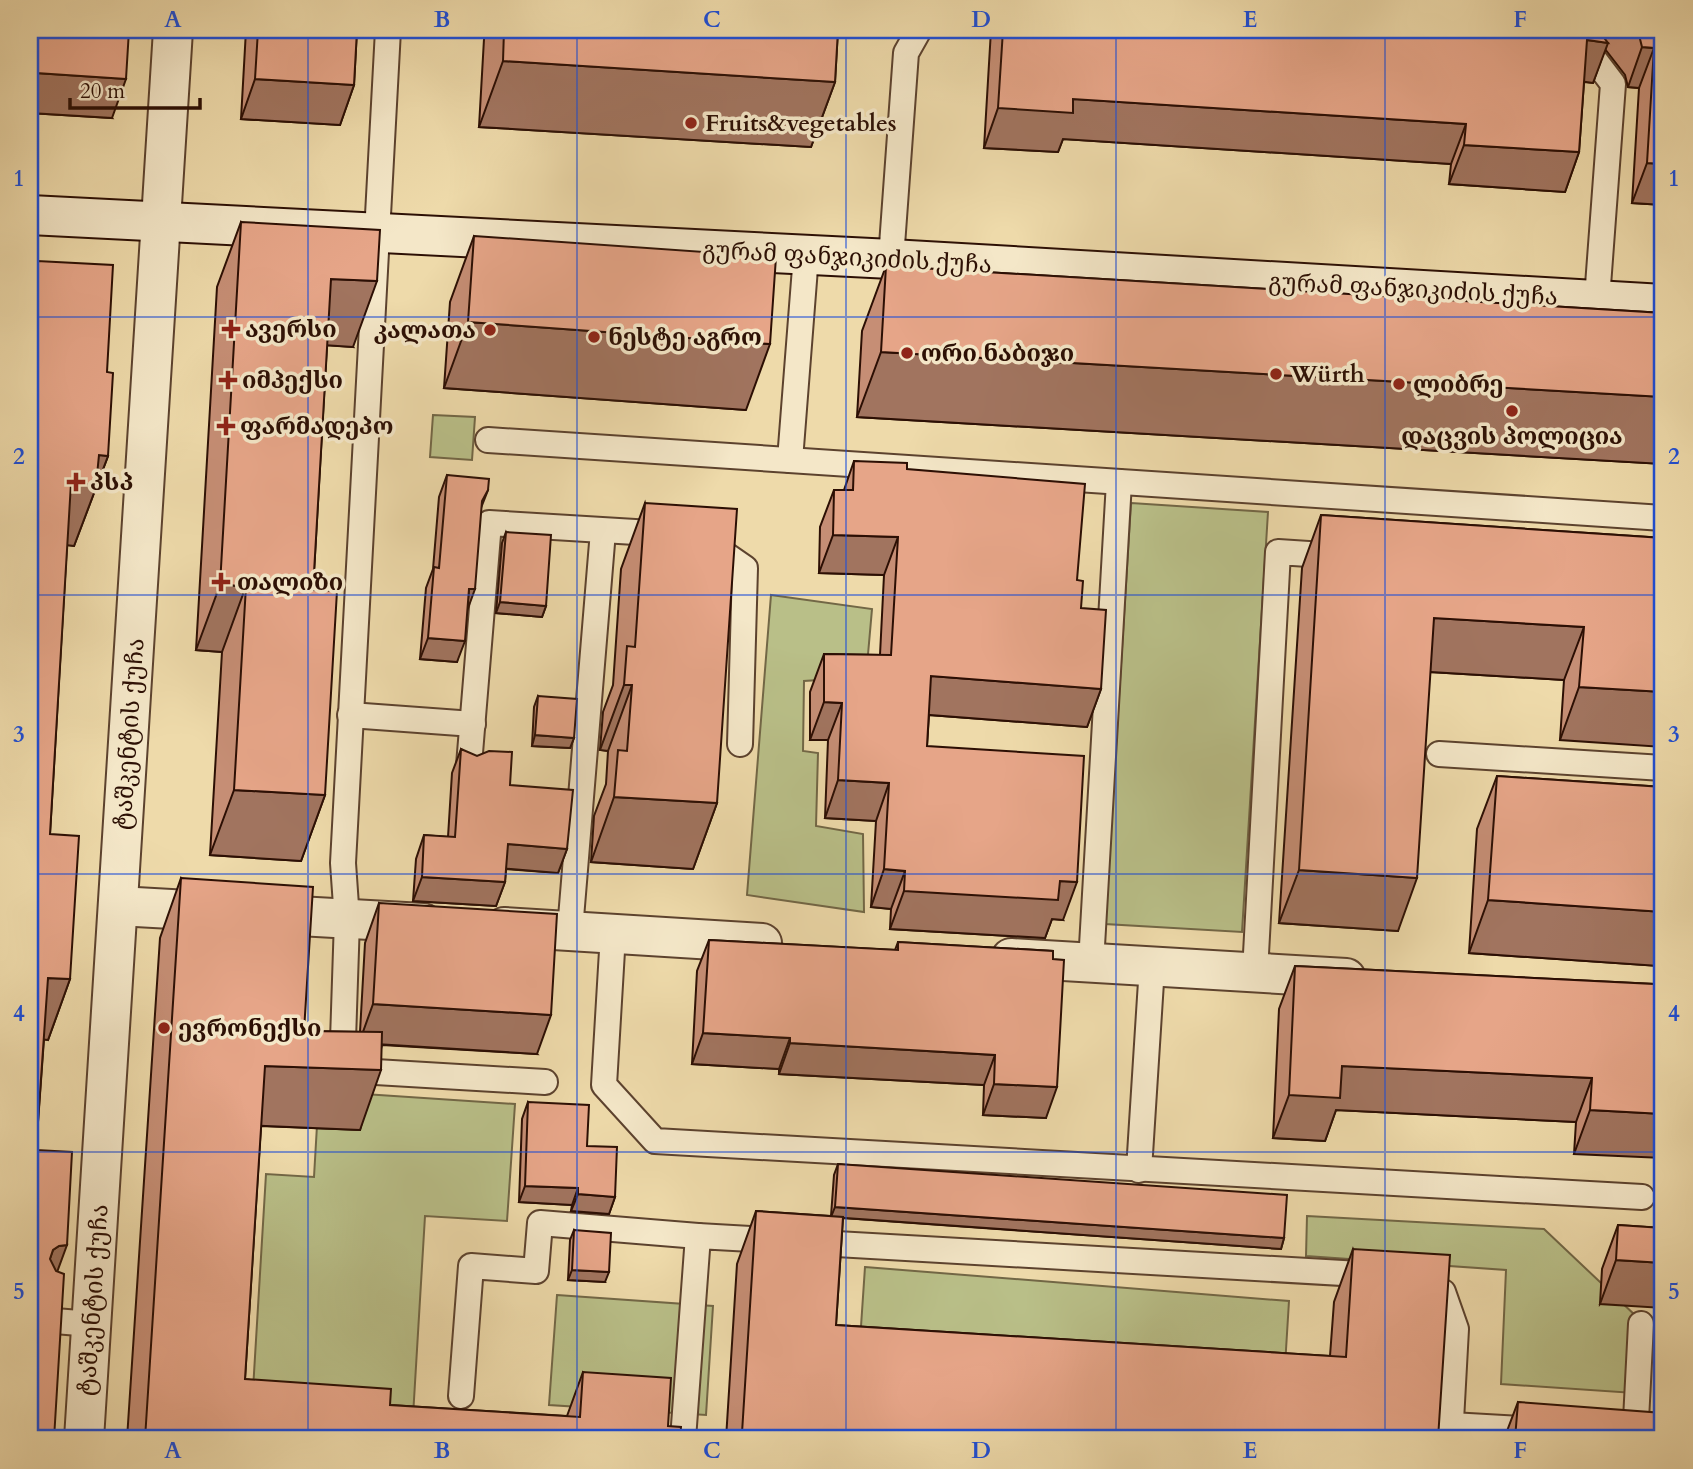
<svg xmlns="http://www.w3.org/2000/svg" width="1693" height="1469" viewBox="0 0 1693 1469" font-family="Cardo,'Noto Serif Georgian',serif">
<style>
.green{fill:#b9bf88;stroke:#726746;stroke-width:2}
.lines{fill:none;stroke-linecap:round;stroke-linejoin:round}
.lane-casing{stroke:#5c422e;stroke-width:28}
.street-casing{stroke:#5c422e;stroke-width:42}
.secondary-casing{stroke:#2c0f04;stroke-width:42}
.lane{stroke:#f4e7c8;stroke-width:24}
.street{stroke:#f4e7c8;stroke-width:38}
.secondary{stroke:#f4e7c8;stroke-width:38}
.wall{fill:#c68e75;stroke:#2c0f04;stroke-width:2}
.shaded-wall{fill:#a1745f;stroke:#2c0f04;stroke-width:2}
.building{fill:#e6a588;stroke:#2c0f04;stroke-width:2}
.grid{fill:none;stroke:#1d4ed8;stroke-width:2;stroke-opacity:0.55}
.poi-dot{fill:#8f2418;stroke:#f4e7c8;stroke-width:2.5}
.labels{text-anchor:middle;stroke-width:7;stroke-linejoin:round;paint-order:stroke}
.poi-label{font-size:24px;font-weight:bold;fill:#2c0f04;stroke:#f4e7c8;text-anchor:start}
.street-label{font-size:24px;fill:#2c0f04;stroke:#f4e7c8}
.neatline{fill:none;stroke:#1d4ed8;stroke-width:2.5}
.grid-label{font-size:23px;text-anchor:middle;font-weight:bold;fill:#1d4ed8}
</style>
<rect width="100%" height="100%" fill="#eedaaa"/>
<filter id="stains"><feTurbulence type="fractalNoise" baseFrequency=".00286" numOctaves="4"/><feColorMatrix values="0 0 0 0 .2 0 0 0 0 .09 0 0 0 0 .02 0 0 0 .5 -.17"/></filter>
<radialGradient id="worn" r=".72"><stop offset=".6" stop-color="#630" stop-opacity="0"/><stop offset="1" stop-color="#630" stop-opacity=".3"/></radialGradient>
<g class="green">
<polygon points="433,415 475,417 472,460 430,457"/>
<polygon points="1131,503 1268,512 1242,932 1105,924"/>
<polygon points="771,595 872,609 866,677 804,681 803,751 818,753 816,826 863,834 864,912 747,895"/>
<polygon points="319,1091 515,1104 507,1221 425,1216 412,1433 251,1423 266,1174 314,1177"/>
<polygon points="1307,1216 1544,1229 1638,1318 1634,1393 1501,1384 1506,1270 1306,1256"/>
<polygon points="865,1267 1289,1301 1284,1382 859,1356"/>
<polygon points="557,1295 713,1306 706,1415 549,1405"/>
</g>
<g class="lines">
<defs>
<g id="lane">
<polyline points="388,30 343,863 347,920 342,1070 545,1082"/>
<polyline points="1574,50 1588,51 1613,84 1597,299"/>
<polyline points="891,259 906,53 919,30"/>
<polyline points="488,440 1663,518"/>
<polyline points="790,460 806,255"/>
<polyline points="706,541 745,568 740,744"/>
<polyline points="350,715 473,724"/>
<polyline points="1439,754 1663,768"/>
<polyline points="469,765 489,523 668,534"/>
<polyline points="570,930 603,531"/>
<polyline points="613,934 604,1085 655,1141 1642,1197"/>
<polyline points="1091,963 1119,482"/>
<polyline points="1255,972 1278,552 1339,556"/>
<polyline points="1139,1170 1152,966"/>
<polyline points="1423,1283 1443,1292 1456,1329 1450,1439"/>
<polyline points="43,1320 91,1324"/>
<polyline points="461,1396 471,1266 536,1271 540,1223 698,1236"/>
<polyline points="1451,1425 1541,1430"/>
<polyline points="683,1439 698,1236 1377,1275"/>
<polyline points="1635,1439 1641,1324"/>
</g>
<g id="street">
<polyline points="118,906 423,923"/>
<polyline points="504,927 762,943"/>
<polyline points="1011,958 1346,978"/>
<polyline points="84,1439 173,30"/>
</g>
<polyline id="secondary" points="30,215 891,259 1663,304"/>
</defs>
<use href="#lane" class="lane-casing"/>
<use href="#street" class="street-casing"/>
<use href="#secondary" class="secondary-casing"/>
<use href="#lane" class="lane"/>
<use href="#street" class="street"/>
<use href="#secondary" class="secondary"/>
</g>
<g class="wall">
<polygon points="30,30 112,118 30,113"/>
<polygon points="246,30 357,30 354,85 340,125 241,119"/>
<polygon points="487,30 838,30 835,82 811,147 479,127 484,39"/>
<polygon points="991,30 1663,30 1663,205 1632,203 1639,88 1628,87 1625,75 1605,49 1593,83 1584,82 1579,152 1565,192 1449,184 1451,164 1063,139 1058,152 984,148"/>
<polygon points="241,222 353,347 327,345 313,590 325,795 301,861 210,855 222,652 196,650 217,287"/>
<polygon points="474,236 746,410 444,388 450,302"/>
<polygon points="37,261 107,372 108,456 74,546 67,545 50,834 70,979 48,1040 44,1039 36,1150 57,1271 30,1439 30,280"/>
<polygon points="886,266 1663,313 1663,464 857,417 862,331"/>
<polygon points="854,461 907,469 1077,580 1081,608 1101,689 1087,727 929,715 927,746 1063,920 1052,919 1045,938 890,929 891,909 871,907 876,821 825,818 828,740 810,740 810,692 824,654 880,655 884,575 819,573 820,527 834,490 844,490"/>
<polygon points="447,475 488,490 481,508 467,610 457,662 420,659 426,588 433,569 439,497"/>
<polygon points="645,503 717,803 693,869 591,862 594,816 606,784 608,751 600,750 603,712 613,685 621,569"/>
<polygon points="1321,515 1663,538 1560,740 1564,680 1430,672 1398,931 1279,923 1302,568"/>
<polygon points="506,532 546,606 542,617 496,613 502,543"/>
<polygon points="538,696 574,738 570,748 532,746 534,707"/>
<polygon points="461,749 510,785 567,849 558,873 506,869 505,882 496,906 413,901 416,859 424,835 448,837 452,773"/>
<polygon points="1497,776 1663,787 1663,953 1659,966 1469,953 1477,829"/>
<polygon points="181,878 304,1031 360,1032 365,943 379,903 537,1054 382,1045 360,1130 261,1126 245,1379 390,1405 567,1416 583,1372 668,1426 680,1439 127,1439 160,938"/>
<polygon points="709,940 895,950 898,942 1053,951 1046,1118 983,1115 984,1085 779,1074 779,1069 692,1064 697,971"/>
<polygon points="1295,966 1654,984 1574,1154 1576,1122 1336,1110 1325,1141 1273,1138 1279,1009"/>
<polygon points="528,1102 615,1197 609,1214 571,1211 572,1205 519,1202 522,1119"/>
<polygon points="838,1164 1284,1238 1281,1249 843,1218 836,1325 1330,1356 1334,1302 1353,1249 1438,1439 726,1439 737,1264 756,1211 831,1216 834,1175"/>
<polygon points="1618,1225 1663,1228 1600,1304 1602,1269"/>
<polygon points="574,1230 605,1282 568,1280 570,1240"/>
<polygon points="1518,1402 1663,1439 1504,1439"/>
</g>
<g class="shaded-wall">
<polygon points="1587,40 1608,43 1593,83 1572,80"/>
<polygon points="1642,47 1654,48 1639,88 1628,87"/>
<polygon points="503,61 835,82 811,147 479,127"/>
<polygon points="30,63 36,63 30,81"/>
<polygon points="36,73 126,79 112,118 30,113 30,90"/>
<polygon points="255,79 354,85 340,125 241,119"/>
<polygon points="1073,99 1466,124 1451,164 1063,139 1058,152 984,148 998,108"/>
<polygon points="1464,145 1579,152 1565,192 1449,184"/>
<polygon points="1647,163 1663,164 1663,205 1632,203"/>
<polygon points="331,279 377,281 353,347 307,344"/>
<polygon points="468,322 770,344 746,410 444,388"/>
<polygon points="881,352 1663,397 1663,464 857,417"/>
<polygon points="99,455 108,456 74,546 49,543 71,483"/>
<polygon points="833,535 898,537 884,575 819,573"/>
<polygon points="220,585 246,586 222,652 196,650"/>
<polygon points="469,589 475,589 467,611"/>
<polygon points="500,602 546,606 542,617 496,613"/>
<polygon points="1434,618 1584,627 1564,680 1414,671"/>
<polygon points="428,638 465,641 457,662 420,659"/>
<polygon points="931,676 1101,689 1087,727 917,714"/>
<polygon points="624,685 632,685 608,751 600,750"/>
<polygon points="1579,687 1663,692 1663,747 1560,740"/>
<polygon points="824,702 842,703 828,740 810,740"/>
<polygon points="535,735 574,738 570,748 532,746"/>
<polygon points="838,780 889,783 876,821 825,818"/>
<polygon points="234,790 325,795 301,861 210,855"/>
<polygon points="614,797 717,803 693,869 591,862"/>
<polygon points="508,844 567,849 558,873 499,868"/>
<polygon points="884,869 905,871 891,909 871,907"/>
<polygon points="1299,870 1417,878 1398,931 1279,923"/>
<polygon points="422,877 505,882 496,906 413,901"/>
<polygon points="1060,881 1077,882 1063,920 1052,919 1045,938 890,929 904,891"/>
<polygon points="1488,900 1663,912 1663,953 1659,966 1469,953"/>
<polygon points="48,978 70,979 48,1040 30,1038"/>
<polygon points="373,1004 551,1015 537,1054 359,1043"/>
<polygon points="703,1033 790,1038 779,1069 692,1064"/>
<polygon points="790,1043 995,1055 984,1085 779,1074"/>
<polygon points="265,1066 381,1070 360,1130 243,1125"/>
<polygon points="1342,1066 1592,1078 1576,1122 1336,1110 1325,1141 1273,1138 1289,1095"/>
<polygon points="994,1084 1057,1087 1046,1118 983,1115"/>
<polygon points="1590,1110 1663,1114 1663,1158 1574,1154"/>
<polygon points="525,1186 578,1188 572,1205 519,1202"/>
<polygon points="578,1194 615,1197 609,1214 571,1211"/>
<polygon points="835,1207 1284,1238 1281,1249 831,1217"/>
<polygon points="67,1245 45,1305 31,1311 53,1250 59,1246"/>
<polygon points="1616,1260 1663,1263 1663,1308 1600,1304"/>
<polygon points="572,1270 609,1272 605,1282 568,1280"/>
<polygon points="742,1433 844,1439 740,1439"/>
<polygon points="873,1433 967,1439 871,1439"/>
</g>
<g class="building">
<polygon points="30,30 129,30 126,79 36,73 36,63 30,63"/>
<polygon points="258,30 357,30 354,85 255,79"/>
<polygon points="504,30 838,30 835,82 503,61"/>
<polygon points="1003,30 1598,30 1608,43 1587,40 1579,152 1464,145 1466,124 1073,99 1073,113 998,108"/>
<polygon points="1635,30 1663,30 1663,164 1647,163 1654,48 1642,47 1639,35"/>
<polygon points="241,222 380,230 377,281 331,279 313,590 337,591 325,795 234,790 246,586 220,585"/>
<polygon points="474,236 776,257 770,344 468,322"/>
<polygon points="37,261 113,265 107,372 113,373 108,456 99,455 96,485 71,483 50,834 79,836 70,979 48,978 36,1150 72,1152 67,1245 59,1246 53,1250 50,1259 56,1271 64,1274 54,1439 30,1439 30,367 31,367"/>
<polygon points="886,266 1663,313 1663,397 881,352"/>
<polygon points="854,461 907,463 907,469 1085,484 1077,580 1083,581 1081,608 1106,610 1101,689 931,676 927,746 1084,756 1077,882 1060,881 1058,900 904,891 905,871 884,869 889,783 838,780 842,703 824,702 824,654 891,655 898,537 833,535 834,490 853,490"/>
<polygon points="447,475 489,479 488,490 482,501 475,589 469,589 465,641 428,638 434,567 439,568"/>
<polygon points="645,503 737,509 717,803 614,797 618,750 627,751 632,685 624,685 627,646 635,647"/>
<polygon points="1321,515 1663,538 1663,692 1579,687 1584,627 1434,618 1417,878 1299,870"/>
<polygon points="506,532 551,535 546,606 500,602"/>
<polygon points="538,696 577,699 574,738 535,735"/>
<polygon points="461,749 477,756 489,751 512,752 510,785 573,790 567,849 508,844 505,882 422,877 424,835 455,837"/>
<polygon points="1497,776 1663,787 1663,912 1488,900"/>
<polygon points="181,878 313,887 304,1031 382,1032 381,1070 265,1066 245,1379 391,1389 390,1405 580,1417 583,1372 671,1378 668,1426 681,1427 680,1439 145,1439"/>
<polygon points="379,903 557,914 551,1015 373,1004"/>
<polygon points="709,940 898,950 898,942 1053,951 1053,959 1064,960 1057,1087 994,1084 995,1055 790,1043 790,1038 703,1033"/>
<polygon points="1295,966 1654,984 1654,990 1663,990 1663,1114 1590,1110 1592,1078 1342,1066 1340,1098 1289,1095"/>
<polygon points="528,1102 589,1105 587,1146 617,1147 615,1197 578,1194 578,1188 525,1186"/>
<polygon points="838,1164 1287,1195 1284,1238 835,1207"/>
<polygon points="756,1211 843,1217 836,1325 1346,1357 1353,1249 1450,1255 1438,1439 967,1439 873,1433 873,1439 844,1439 742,1433"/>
<polygon points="1618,1225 1663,1228 1663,1263 1616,1260"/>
<polygon points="574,1230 611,1233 609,1272 572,1270"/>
<polygon points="1518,1402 1663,1413 1663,1439 1515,1439"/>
</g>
<path class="grid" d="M308 30V1439M577 30V1439M846 30V1439M1116 30V1439M1385 30V1439M30 317H1663M30 595H1663M30 874H1663M30 1152H1663"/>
<g class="poi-dot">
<circle cx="691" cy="123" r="7"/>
<path d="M227.5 318.5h7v7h7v7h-7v7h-7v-7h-7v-7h7z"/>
<circle cx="490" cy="330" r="7"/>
<circle cx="594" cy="337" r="7"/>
<circle cx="907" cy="353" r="7"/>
<circle cx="1276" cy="374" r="7"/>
<path d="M224.5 369.5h7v7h7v7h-7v7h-7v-7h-7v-7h7z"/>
<circle cx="1399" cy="384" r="7"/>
<circle cx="1512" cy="411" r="7"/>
<path d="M222.5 415.5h7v7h7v7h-7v7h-7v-7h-7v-7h7z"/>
<path d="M72.5 471.5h7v7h7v7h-7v7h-7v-7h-7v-7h7z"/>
<path d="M217.5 571.5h7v7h7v7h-7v7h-7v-7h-7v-7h7z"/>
<circle cx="164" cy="1028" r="7"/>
</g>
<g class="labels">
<g class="poi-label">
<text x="705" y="131">Fruits&amp;vegetables</text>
<text x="245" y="337">ავერსი</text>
<text x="476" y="338" text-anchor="end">კალათა</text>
<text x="608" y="345">ნესტე აგრო</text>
<text x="921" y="361">ორი ნაბიჯი</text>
<text x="1290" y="382">Würth</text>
<text x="242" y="388">იმპექსი</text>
<text x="1413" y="392">ლიბრე</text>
<text x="240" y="434">ფარმადეპო</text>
<text x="1512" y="444" text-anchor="middle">დაცვის პოლიცია</text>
<text x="90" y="490">პსპ</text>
<text x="237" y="590">თალიზი</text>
<text x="178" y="1036">ევრონექსი</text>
</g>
<g class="street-label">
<text transform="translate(847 257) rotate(3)" y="8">გურამ ფანჯიკიძის ქუჩა</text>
<text transform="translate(1413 289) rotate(3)" y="8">გურამ ფანჯიკიძის ქუჩა</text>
<text transform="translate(129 734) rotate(-86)" y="8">ტაშკენტის ქუჩა</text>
<text transform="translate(93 1300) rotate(-86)" y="8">ტაშკენტის ქუჩა</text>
</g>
</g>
<rect width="1693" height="1469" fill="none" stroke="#eedaaa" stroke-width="77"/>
<path d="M70 98v10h130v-10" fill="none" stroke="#2c0f04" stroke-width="3.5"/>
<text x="80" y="98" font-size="21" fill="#2c0f04" stroke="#f4e7c8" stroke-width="5" paint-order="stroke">20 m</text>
<rect x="38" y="38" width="1616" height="1392" class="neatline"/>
<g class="grid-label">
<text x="173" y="27">A</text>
<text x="442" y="27">B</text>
<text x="712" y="27">C</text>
<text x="981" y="27">D</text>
<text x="1250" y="27">E</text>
<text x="1520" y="27">F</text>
<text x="19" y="186">1</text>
<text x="1674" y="186">1</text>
<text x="19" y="464">2</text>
<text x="1674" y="464">2</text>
<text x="19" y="742">3</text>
<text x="1674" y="742">3</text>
<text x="19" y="1021">4</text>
<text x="1674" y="1021">4</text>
<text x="19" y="1299">5</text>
<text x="1674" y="1299">5</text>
<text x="173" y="1458">A</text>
<text x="442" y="1458">B</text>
<text x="712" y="1458">C</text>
<text x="981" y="1458">D</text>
<text x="1250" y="1458">E</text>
<text x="1520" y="1458">F</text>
</g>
<rect width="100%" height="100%" filter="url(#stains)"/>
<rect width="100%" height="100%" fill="url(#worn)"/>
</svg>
